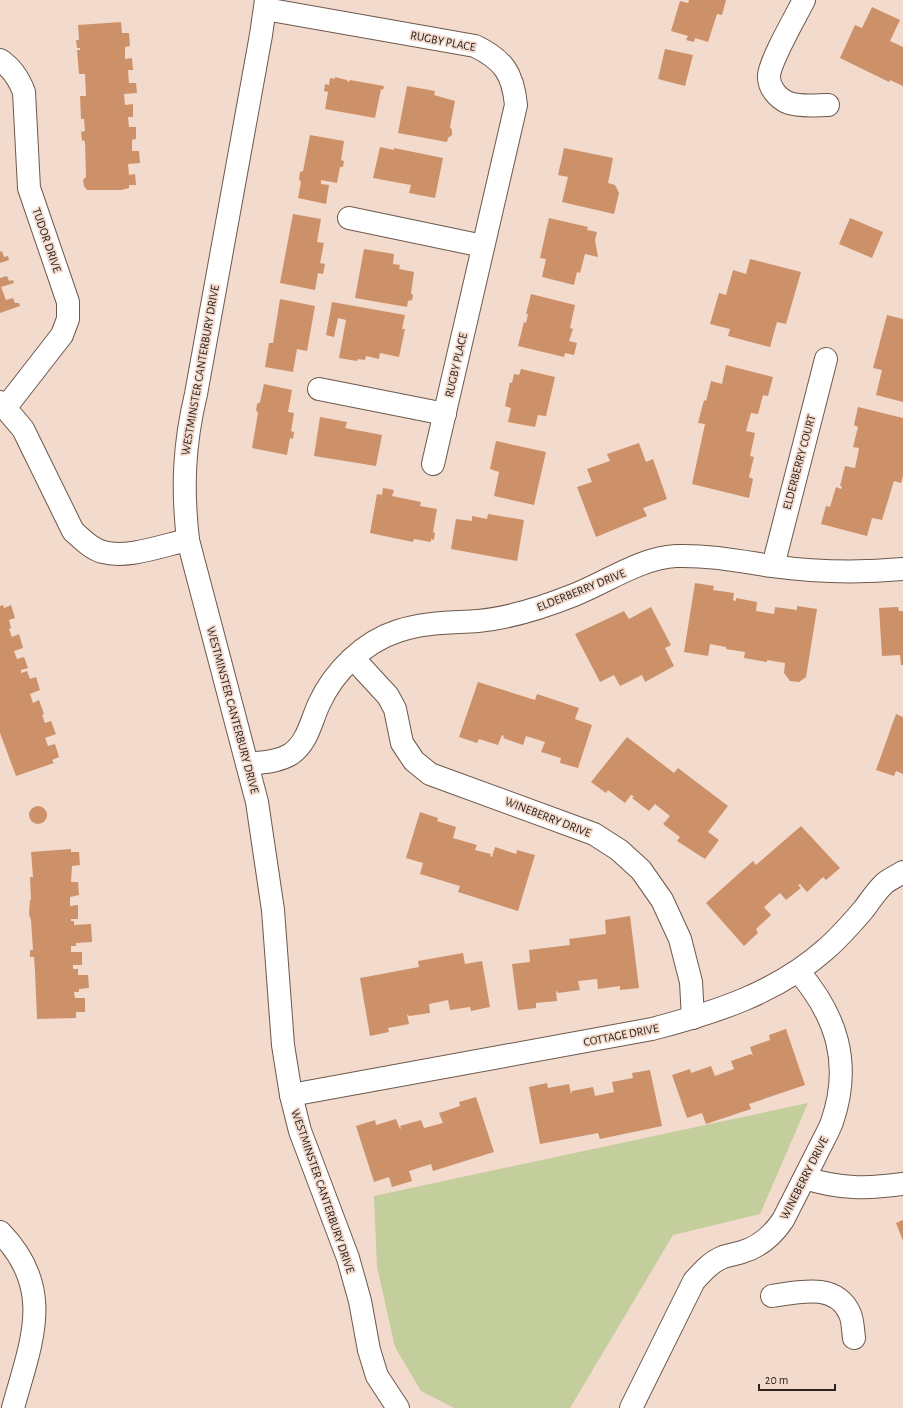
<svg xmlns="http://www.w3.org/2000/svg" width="903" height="1408" viewBox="0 0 903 1408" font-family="'Alegreya Sans',sans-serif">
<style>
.green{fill:#c4cd9c}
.building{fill:#cd916a}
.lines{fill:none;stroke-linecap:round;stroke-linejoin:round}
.minor-casing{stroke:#6d594c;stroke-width:24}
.minor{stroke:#fff;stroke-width:22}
.labels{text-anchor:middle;stroke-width:3.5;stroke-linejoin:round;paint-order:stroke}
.street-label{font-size:12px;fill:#2d241f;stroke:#f2dacc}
</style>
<rect width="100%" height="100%" fill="#f2dacc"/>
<polygon class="green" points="808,1103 760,1214 673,1235 570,1408 454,1408 421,1391 395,1347 377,1267 374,1196"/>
<g class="building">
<polygon points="689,0 726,0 722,15 717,14 708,42 695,38 694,42 686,40 688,36 671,31 680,1 688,3"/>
<polygon points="872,7 900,20 890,41 903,47 903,86 890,80 889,82 840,58 855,25 862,28"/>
<polygon points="121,22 122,33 129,33 130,46 125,47 125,59 132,58 133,70 128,70 129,83 136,83 137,93 124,94 125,105 133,104 133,117 128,117 129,127 136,127 136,139 132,140 132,151 139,151 140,163 128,164 129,175 135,174 136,185 129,185 129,188 121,190 87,190 84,186 83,180 86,177 85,143 84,140 82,141 81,132 85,131 84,119 81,119 80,96 86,96 85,74 79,74 77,50 80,50 80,48 77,48 76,40 79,40 78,25"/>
<polygon points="665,49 693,55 685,86 658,79"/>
<polygon points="335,77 347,80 347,81 349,82 350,80 384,86 383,90 381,89 375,118 325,109 328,92 324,91 325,84 329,85 330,78 335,79"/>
<polygon points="407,86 435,91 434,95 455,101 450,127 452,130 452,135 448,138 447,142 398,133"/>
<polygon points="310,135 344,141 341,160 344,161 343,167 340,167 337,183 321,180 321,184 329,185 326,204 298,198 301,182 299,179 300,172 303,171"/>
<polygon points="380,147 394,150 394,148 443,158 435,198 409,193 411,185 373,178"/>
<polygon points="564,148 613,158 608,183 615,185 619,193 614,214 562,202 568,177 558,175"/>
<polygon points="293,214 321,219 317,242 324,243 320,263 325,264 323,274 318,273 315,290 280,283"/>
<polygon points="549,218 588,227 587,230 597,232 595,240 598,257 585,254 580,273 577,272 574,285 542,277 546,259 540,258"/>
<polygon points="850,218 883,232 872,258 839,244"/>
<polygon points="364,249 394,254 393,264 400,265 399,269 414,272 411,293 413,295 412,300 408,301 407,307 355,298"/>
<polygon points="2,251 4,257 8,256 9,260 0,263 0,252"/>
<polygon points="750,259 801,272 786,324 777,322 770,347 728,336 730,329 710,324 719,293 726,295 733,270 746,274"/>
<polygon points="7,276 9,281 13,280 14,283 1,287 6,300 13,298 15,303 19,303 20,306 0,313 0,278"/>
<polygon points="531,294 575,305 570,328 573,329 569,341 577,343 574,355 565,353 564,357 518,346 524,322 526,323 528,314 526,314"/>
<polygon points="280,299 315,306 307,351 297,349 293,372 265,367 269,343 273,343"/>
<polygon points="332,302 405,315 402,329 405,329 399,357 380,353 379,359 366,356 365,360 358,359 357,361 339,358 346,320 338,318 334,337 326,335"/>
<polygon points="887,315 903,319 903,402 876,395 882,370 873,368"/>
<polygon points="726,365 773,377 768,396 763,395 758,414 751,413 746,431 755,433 750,456 754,457 749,477 753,479 749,498 692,484 705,424 698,423 704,400 706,401 711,381 722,384"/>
<polygon points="521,369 555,377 546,416 538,415 535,427 508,422 511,408 505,406 510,382 512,383 514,374 519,375"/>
<polygon points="264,384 292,390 288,412 294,413 291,431 294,432 293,439 290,438 287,455 252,448 258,413 256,410 257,404 260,402"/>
<polygon points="858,407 903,418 903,476 901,483 894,481 882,520 872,518 867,536 821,524 826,506 830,507 836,487 841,489 842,486 840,486 845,466 855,468 859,448 853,447 858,427 854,425"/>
<polygon points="320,417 347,422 345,428 382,435 376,466 314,456"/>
<polygon points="496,441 546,452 534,505 494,496 499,472 490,469"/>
<polygon points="639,443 646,462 653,459 667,499 643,508 647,516 596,537 577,487 592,482 587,469 610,461 607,454"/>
<polygon points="383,488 394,490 392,496 421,502 420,506 437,509 433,532 435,533 434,540 431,539 431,542 414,539 413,542 370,533 377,494 382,495"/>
<polygon points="488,514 524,520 517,561 451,549 456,519 472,521 472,516 487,519"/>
<polygon points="695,583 714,586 713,590 734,593 733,600 736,601 736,598 757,602 756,611 774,614 775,607 797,610 797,606 817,609 806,677 799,682 790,681 784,673 785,663 767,660 767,662 744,658 745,652 726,649 726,647 710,644 708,656 684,652"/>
<polygon points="3,605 4,608 11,605 15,618 9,620 11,628 9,629 12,637 19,634 23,648 14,651 17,659 24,657 28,668 21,670 21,673 27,671 30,679 36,677 40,690 30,694 33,703 39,700 44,714 42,715 45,723 51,721 56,734 45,738 48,746 55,744 59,757 52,760 54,763 16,776 0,733 0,606"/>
<polygon points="651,607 671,645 665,648 674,666 645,682 642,675 620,686 614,675 600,682 575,634 624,611 629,619"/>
<polygon points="898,607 899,611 903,611 903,665 901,665 900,655 882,656 879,608"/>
<polygon points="478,682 535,700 537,694 579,708 575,719 592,725 578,768 560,763 561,758 541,752 545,742 526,736 523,745 503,738 504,736 502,735 498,745 479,739 477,743 459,737"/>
<polygon points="896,714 903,717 903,774 896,771 894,776 876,770"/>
<polygon points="627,737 674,773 678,768 728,806 708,832 719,840 705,859 677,841 680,837 663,824 670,816 655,804 649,811 632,798 634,796 631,795 625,803 608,790 606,793 591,782"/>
<circle cx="38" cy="815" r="9"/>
<polygon points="420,812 438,818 437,821 456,827 453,838 477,845 475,850 491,854 490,856 492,857 495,847 516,854 517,850 535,855 518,911 458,892 460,886 420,874 423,863 406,858"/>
<polygon points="801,826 840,868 826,880 823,877 807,892 800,884 798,885 801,888 786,900 780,893 764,907 771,915 756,929 758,933 744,946 706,903 753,861 756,865"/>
<polygon points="71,849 71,852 79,852 80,865 72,866 71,882 78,882 79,895 70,897 70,906 78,905 78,919 71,919 71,921 74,921 74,925 91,924 92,942 76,943 76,946 71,946 71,952 82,952 82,965 73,965 73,969 78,969 78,975 88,975 89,988 79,989 79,992 74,992 75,998 85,998 85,1012 76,1012 76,1018 37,1019 35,971 34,957 30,957 30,950 33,950 31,920 29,914 30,900 31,900 30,877 33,877 31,852"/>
<polygon points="630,916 639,988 620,990 620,986 598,989 597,979 578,981 580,990 558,993 556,990 557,1001 536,1003 536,1008 518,1010 512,964 530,962 529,950 570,945 569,939 606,934 605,920"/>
<polygon points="463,953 465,964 482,961 490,1007 471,1011 470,1007 450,1010 448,1000 429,1004 430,1013 409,1016 407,1014 409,1024 388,1028 389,1032 370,1036 360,978 419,967 418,961"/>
<polygon points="786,1029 805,1085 749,1104 751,1109 706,1124 702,1113 687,1118 672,1075 690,1069 691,1073 711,1066 715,1076 734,1069 731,1061 751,1054 753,1056 750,1047 770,1040 769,1035"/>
<polygon points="650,1070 662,1126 600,1139 598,1133 540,1144 529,1087 547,1083 548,1088 569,1084 571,1094 572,1091 593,1087 595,1096 614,1092 612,1082 633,1078 632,1073"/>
<polygon points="476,1097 494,1152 433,1171 431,1164 409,1171 412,1181 392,1187 389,1177 374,1182 356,1126 375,1120 376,1125 396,1119 400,1129 401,1128 400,1126 421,1120 424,1128 443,1123 439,1113 460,1106 459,1102"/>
<polygon points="903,1220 903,1241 896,1223"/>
</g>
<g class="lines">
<defs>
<g id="minor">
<path d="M266 0 261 35 196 394C184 444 182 488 188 540L257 802 273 910 283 1045 291 1095 300 1131 348 1258 360 1301 369 1350 377 1376 398 1408"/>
<path d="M804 0C796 16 771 59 769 75 768 87 778 99 789 103 800 107 817 105 828 105"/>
<path d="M265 9 475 46C504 60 513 74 516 105L433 464"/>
<path d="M0 60C12 68 19 79 24 92L29 188 68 302V319L62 335 6 407"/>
<polyline points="349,218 483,246"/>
<polyline points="319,389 445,414"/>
<path d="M0 402 23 429 73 531C82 539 91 549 103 552 127 559 164 545 188 540"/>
<polyline points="773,566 826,359"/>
<polyline points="353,658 388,696 395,709 402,743 414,761 430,774 594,834 619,850 641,870 662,900 680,939 691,982 693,1018"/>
<path d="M248 764C263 762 278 762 291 754 308 742 311 721 319 704 334 671 364 642 398 631 424 622 451 623 478 621 510 618 544 607 574 595 607 582 640 558 676 556 709 555 739 561 771 566 815 572 859 573 903 569"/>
<path d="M291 1095 652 1029C714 1013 777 993 826 949 840 937 852 923 864 909 870 901 877 890 885 883 890 879 897 876 903 872"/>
<path d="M805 1178C839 1189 868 1189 903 1184"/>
<path d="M0 1232C56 1289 31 1342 13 1408"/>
<path d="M772 1296C799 1292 836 1282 850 1314 853 1321 853 1331 854 1338"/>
<path d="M631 1408 694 1281C703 1271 711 1262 723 1257 729 1255 736 1254 742 1252 759 1247 773 1235 783 1220 794 1198 805 1177 816 1155 821 1144 828 1133 832 1122 852 1064 837 1016 798 971"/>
</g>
</defs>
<use href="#minor" class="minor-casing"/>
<use href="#minor" class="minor"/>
</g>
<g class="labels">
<g class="street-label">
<text transform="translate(443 41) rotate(11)" y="4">RUGBY PLACE</text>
<text transform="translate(47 240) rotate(71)" y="4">TUDOR DRIVE</text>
<text transform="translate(456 365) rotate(-77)" y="4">RUGBY PLACE</text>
<text transform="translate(200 370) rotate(-80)" y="4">WESTMINSTER CANTERBURY DRIVE</text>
<text transform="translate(799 462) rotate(-75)" y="4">ELDERBERRY COURT</text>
<text transform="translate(581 590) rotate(-22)" y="4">ELDERBERRY DRIVE</text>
<text transform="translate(233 710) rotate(75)" y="4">WESTMINSTER CANTERBURY DRIVE</text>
<text transform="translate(548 817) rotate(21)" y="4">WINEBERRY DRIVE</text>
<text transform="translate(621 1035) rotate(-11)" y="4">COTTAGE DRIVE</text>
<text transform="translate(804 1178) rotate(-63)" y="4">WINEBERRY DRIVE</text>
<text transform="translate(323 1191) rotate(71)" y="4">WESTMINSTER CANTERBURY DRIVE</text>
</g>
</g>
<path d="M759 1384v6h76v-6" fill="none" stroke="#2d241f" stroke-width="2"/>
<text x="765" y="1384" font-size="12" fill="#2d241f" stroke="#f2dacc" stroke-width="3" paint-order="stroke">20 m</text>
</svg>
